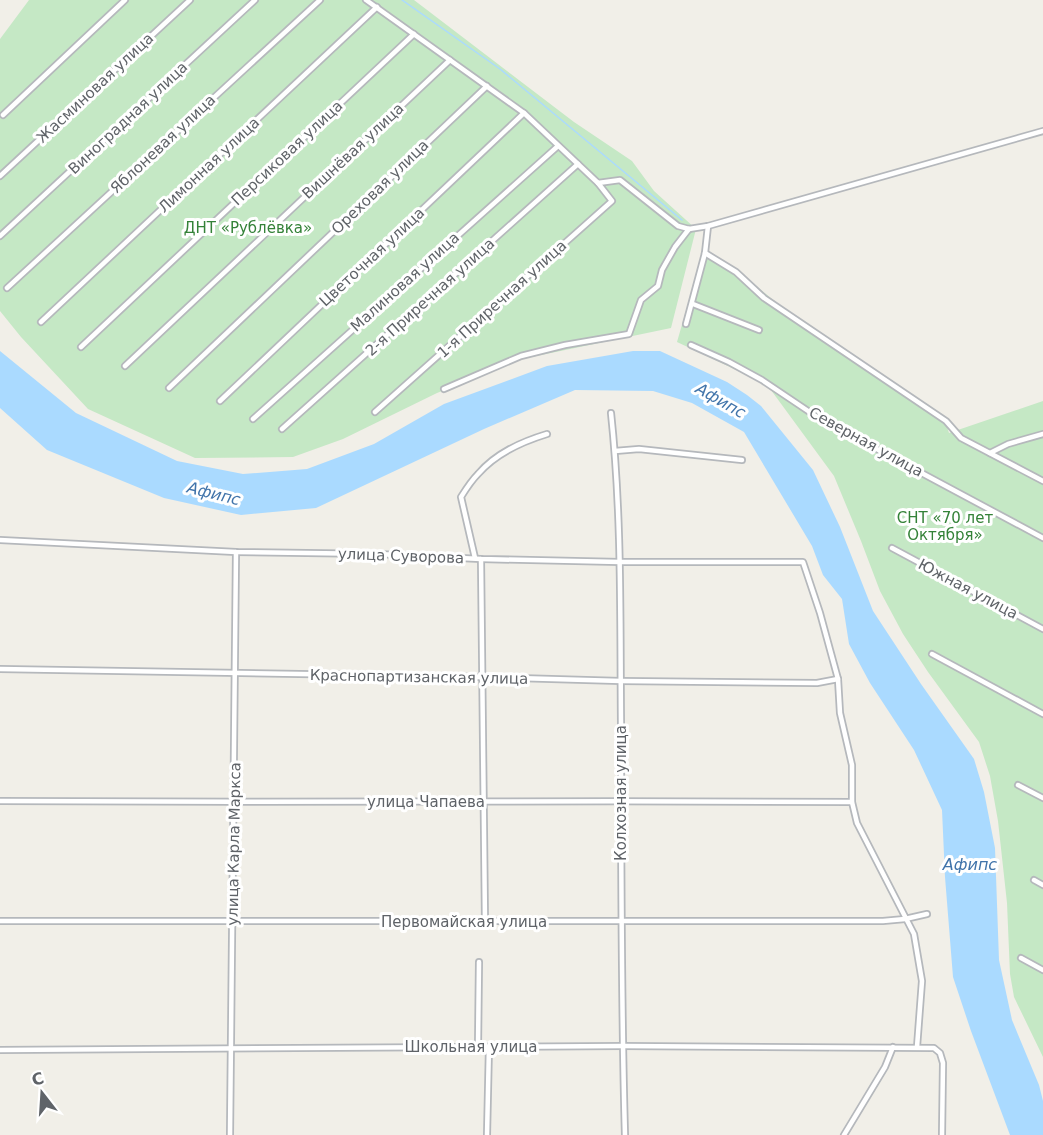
<svg xmlns="http://www.w3.org/2000/svg" width="1043" height="1135" viewBox="0 0 1043 1135" font-family="'DejaVu Sans',sans-serif">
<style>
.green{fill:#c5e8c5}
.water{fill:#aadaff}
.lines{fill:none;stroke-linecap:round;stroke-linejoin:round}
.stream{stroke:#aadaff;stroke-width:1.5}
.street-casing{stroke:#b5b8bc;stroke-width:8}
.street{stroke:#fff;stroke-width:4.5}
.labels{text-anchor:middle;stroke-width:6;stroke-linejoin:round;paint-order:stroke}
.street-label{font-size:15px;fill:#5f6368;stroke:#fff}
.park-label{font-size:15px;fill:#348238;stroke:#fff}
.water-label{font-size:16px;font-style:italic;fill:#4174aa;stroke:#fff}
</style>
<rect width="100%" height="100%" fill="#f1efe8"/>
<g class="green">
<polygon points="29,0 414,0 574,122 632,161 654,191 696,229 671,328 522,359 437,393 343,439 293,457 195,458 88,409 21,337 0,311 0,39"/>
<polygon points="704,248 737,270 778,304 943,415 949,433 1043,401 1043,1057 1014,997 1010,974 1007,903 998,821 990,776 979,742 928,672 903,634 880,591 861,541 834,476 768,386 764,383 677,342"/>
</g>
<polygon class="water" points="0,351 76,413 177,461 243,474 307,469 374,444 444,404 547,366 633,351 660,351 727,382 747,395 761,406 813,470 840,527 873,611 921,684 974,759 984,792 995,848 999,960 1012,1020 1039,1085 1043,1101 1043,1135 1010,1135 971,1031 953,977 945,877 942,810 914,750 870,683 849,644 842,599 823,575 812,546 744,432 692,403 653,391 575,390 484,429 316,508 241,515 164,498 47,450 0,408"/>
<g class="lines">
<polyline class="stream" points="402,0 500,69 682,220"/>
<defs>
<g id="street">
<polyline points="366,0 524,113 598,183 620,180 678,226 689,229 708,226 1043,131"/>
<polyline points="3,115 125,0"/>
<polyline points="0,176 190,0"/>
<polyline points="0,236 255,0"/>
<polyline points="705,253 736,272 764,298 946,421 961,438 1043,481"/>
<polyline points="7,288 320,0"/>
<polyline points="693,304 759,330"/>
<polyline points="41,322 377,7"/>
<polyline points="686,324 705,253 708,226"/>
<polyline points="691,345 729,362 762,380 817,417 1043,538"/>
<polyline points="81,347 414,34"/>
<polyline points="125,366 450,60"/>
<polyline points="169,388 487,86"/>
<polyline points="444,389 521,356 565,345 629,334 641,300 658,286 662,270 675,247 689,229"/>
<polyline points="220,401 524,113"/>
<polyline points="375,412 612,201 598,183"/>
<path d="M611 413C622 516 620 619 621 722 621 860 621 997 625 1135"/>
<polyline points="253,419 558,146"/>
<polyline points="282,429 578,164"/>
<polyline points="615,451 639,449 742,460"/>
<polyline points="990,453 1008,444 1043,434"/>
<polyline points="0,540 236,552 377,554 481,559 620,562 803,562 820,613 838,679 840,713 852,765 852,802 857,823 914,934 922,981 917,1047"/>
<polyline points="892,548 1043,629"/>
<path d="M475 558 461 497C466 489 471 481 478 474 496 453 521 442 547 434"/>
<polyline points="481,559 485,922"/>
<polyline points="932,654 1043,714"/>
<polyline points="0,669 481,677 621,681 817,683 838,679"/>
<polyline points="1018,785 1043,798"/>
<path d="M0 801C284 803 568 800 852 802"/>
<polyline points="1034,880 1043,885"/>
<polyline points="0,921 883,921 905,919 927,914"/>
<polyline points="1021,958 1043,970"/>
<polyline points="478,1047 479,962"/>
<polyline points="0,1050 623,1046 934,1048 940,1053 943,1063 942,1135"/>
<polyline points="230,1135 236,552"/>
<polyline points="487,1135 489,1046"/>
<polyline points="844,1135 885,1067 893,1047"/>
</g>
</defs>
<use href="#street" class="street-casing"/>
<use href="#street" class="street"/>
</g>
<g class="labels">
<g class="street-label">
<text transform="translate(95 88) rotate(-43)" y="5">Жасминовая улица</text>
<text transform="translate(128 118) rotate(-43)" y="5">Виноградная улица</text>
<text transform="translate(163 144) rotate(-43)" y="5">Яблоневая улица</text>
<text transform="translate(353 151) rotate(-43)" y="5">Вишнёвая улица</text>
<text transform="translate(287 153) rotate(-43)" y="5">Персиковая улица</text>
<text transform="translate(209 165) rotate(-43)" y="5">Лимонная улица</text>
<text transform="translate(380 187) rotate(-44)" y="5">Ореховая улица</text>
<text transform="translate(372 257) rotate(-43)" y="5">Цветочная улица</text>
<text transform="translate(405 282) rotate(-42)" y="5">Малиновая улица</text>
<text transform="translate(430 297) rotate(-42)" y="5">2-я Приречная улица</text>
<text transform="translate(502 299) rotate(-42)" y="5">1-я Приречная улица</text>
<text transform="translate(866 442) rotate(29)" y="5">Северная улица</text>
<text transform="translate(401 556) rotate(2)" y="5">улица Суворова</text>
<text transform="translate(968 589) rotate(28)" y="5">Южная улица</text>
<text transform="translate(419 677) rotate(1)" y="5">Краснопартизанская улица</text>
<text transform="translate(621 793) rotate(-90)" y="5">Колхозная улица</text>
<text x="426" y="807">улица Чапаева</text>
<text transform="translate(234 844) rotate(-89)" y="5">улица Карла Маркса</text>
<text x="464" y="927">Первомайская улица</text>
<text x="471" y="1052">Школьная улица</text>
</g>
<g class="park-label">
<text x="248" y="233">ДНТ «Рублёвка»</text>
<text x="945" y="523">СНТ «70 лет<tspan x="945" dy="17">Октября»</tspan></text>
</g>
<g class="water-label">
<text transform="translate(721 400) rotate(30)" y="6">Афипс</text>
<text transform="translate(214 493) rotate(14)" y="6">Афипс</text>
<text x="970" y="870">Афипс</text>
</g>
</g>
<g transform="translate(42 1093) rotate(343)" stroke="#ffffff" stroke-width="4.5" paint-order="stroke">
<path d="M0-4.5L10 22L0 15L-10 22Z" fill="#5f6368"/>
<text y="-9" font-size="16" font-weight="bold" text-anchor="middle" fill="#5f6368">С</text>
</g>
</svg>
